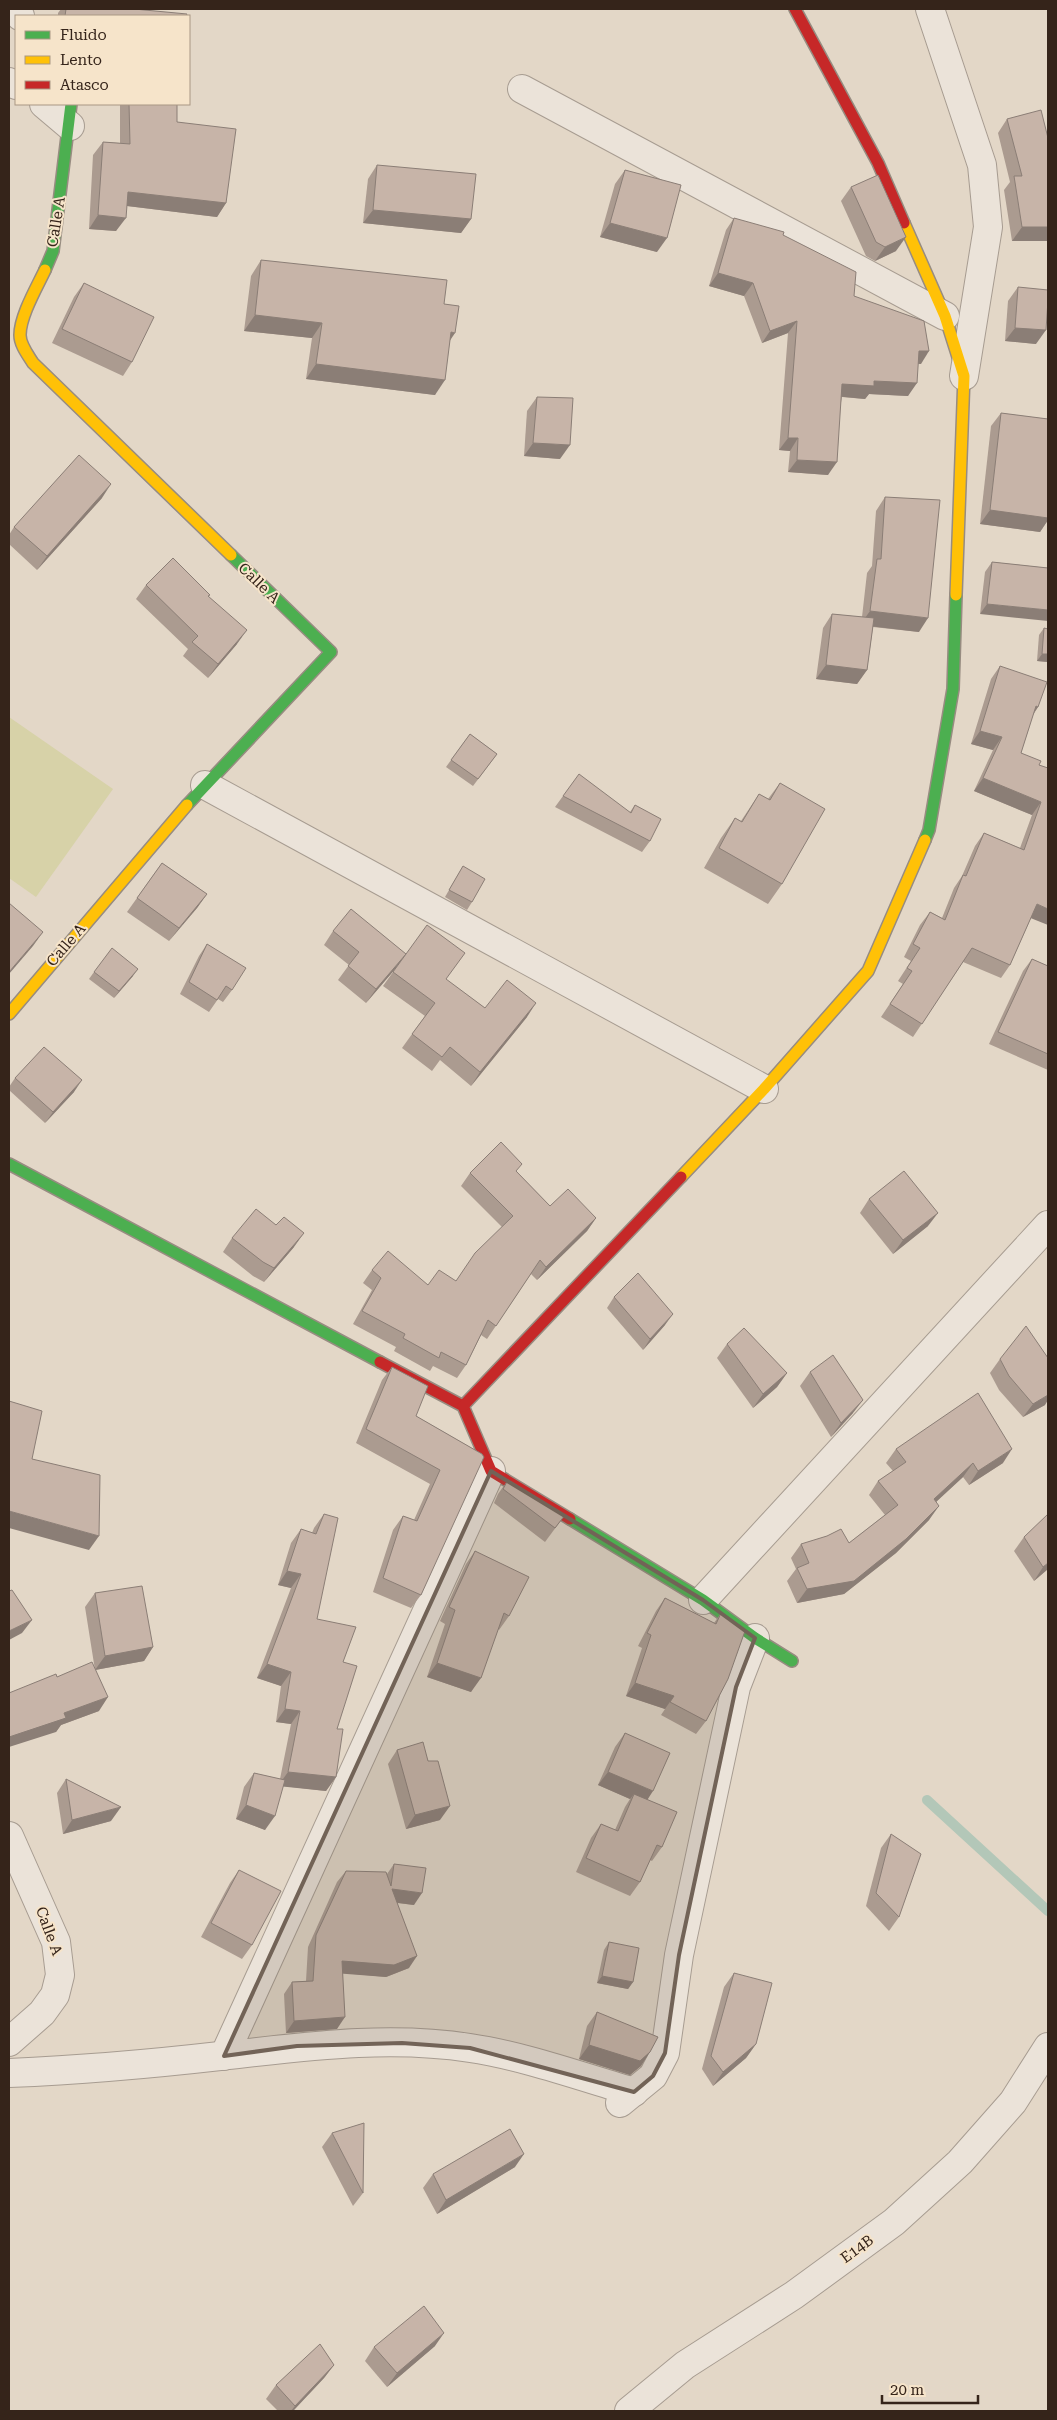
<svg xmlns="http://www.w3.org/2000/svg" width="1057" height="2420" viewBox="0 0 1057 2420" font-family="'Roboto Serif',serif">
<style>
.grass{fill:#d7d2a8}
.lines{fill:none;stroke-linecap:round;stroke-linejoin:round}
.stream{stroke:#b3c7b8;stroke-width:10}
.street-casing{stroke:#a79c91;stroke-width:30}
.fast-casing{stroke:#978c81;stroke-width:14}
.slow-casing{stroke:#978c81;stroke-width:14}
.jam-casing{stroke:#978c81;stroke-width:14}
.street{stroke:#ebe3d9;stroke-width:28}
.fast{stroke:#4caf50;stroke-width:11}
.slow{stroke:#ffc107;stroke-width:11}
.jam{stroke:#c62828;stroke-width:11}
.wall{fill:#ab9b90}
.shaded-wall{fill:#8b7e76}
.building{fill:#c7b4a8;stroke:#8b7e76}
.marked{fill:#726357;fill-opacity:0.2;stroke:#726357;stroke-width:4;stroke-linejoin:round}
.labels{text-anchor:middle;stroke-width:4;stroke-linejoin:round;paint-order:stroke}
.street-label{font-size:15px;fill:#35241a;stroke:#f6e4ca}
</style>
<rect width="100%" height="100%" fill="#e3d7c7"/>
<polygon class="grass" points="9,717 113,789 36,897 9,878"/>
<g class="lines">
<polyline class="stream" points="927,1800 1048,1911"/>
<defs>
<g id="street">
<polyline points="14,9 20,16"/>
<polyline points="930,9 982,165 988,227 964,376"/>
<polyline points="9,82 16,85"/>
<polyline points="522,89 945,316"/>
<polyline points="44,104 70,126"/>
<polyline points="205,785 764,1089"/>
<polyline points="703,1600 1048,1225"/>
<polyline points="9,1836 56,1942 60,1975 55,1995 42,2013 9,2042"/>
<polyline points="224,2056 491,1471"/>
<path d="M9 2073C80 2070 150 2064 220 2056 303 2047 387 2035 470 2048 524 2056 582 2077 634 2092"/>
<polyline points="620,2103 653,2076 665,2053 679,1955 736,1687 755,1638"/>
<polyline points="629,2411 685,2365 794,2295 894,2222 960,2162 1013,2102 1048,2047"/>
</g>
<g id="fast">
<polyline points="45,270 53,251 71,104"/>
<polyline points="187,805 331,652 231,555"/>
<polyline points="925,840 929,830 953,689 956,595"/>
<polyline points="9,1164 380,1362"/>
<polyline points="570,1519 703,1600 755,1638 792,1661"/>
</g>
<g id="slow">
<polyline points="904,223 945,316 964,376 956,595"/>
<path d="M45 270C37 287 20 316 20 335 20 345 28 355 33 363L231 555"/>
<polyline points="9,1014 187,805"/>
<polyline points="681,1177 764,1089 868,971 925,840"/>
</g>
<g id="jam">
<polyline points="795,9 878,163 904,223"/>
<polyline points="380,1362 463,1406 491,1471 570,1519"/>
<polyline points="463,1406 681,1177"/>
</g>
</defs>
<use href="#street" class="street-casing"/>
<use href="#fast" class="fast-casing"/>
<use href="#slow" class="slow-casing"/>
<use href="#jam" class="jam-casing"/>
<use href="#street" class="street"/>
<use href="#fast" class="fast"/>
<use href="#slow" class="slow"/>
<use href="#jam" class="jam"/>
</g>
<g class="wall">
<polygon points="61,9 134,9 186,16 58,16 58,13"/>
<polygon points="120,104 177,104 177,122 226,203 217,217 127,206 116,231 89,229 93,155 103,142 120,143"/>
<polygon points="1007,119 1048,138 1048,241 1012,241 1004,190 1010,182 998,133"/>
<polygon points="377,165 471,219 461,233 363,223 368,179"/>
<polygon points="625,170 657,252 600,237 615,184"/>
<polygon points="851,187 896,251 875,261 866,256 841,201"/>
<polygon points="734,218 783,235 854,296 921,364 918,364 908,396 869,394 865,399 842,397 828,475 788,472 790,451 779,450 788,333 762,343 744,296 709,286 726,230"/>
<polygon points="261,260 444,304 450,340 435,395 306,379 312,338 244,331 251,276"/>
<polygon points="84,283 132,362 123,376 52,343 74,297"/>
<polygon points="1018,287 1036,344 1005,341 1008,301"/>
<polygon points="537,397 560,459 524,456 527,411"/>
<polygon points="1001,413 1048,419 1048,520 1040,532 980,524 991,426"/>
<polygon points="885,497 919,632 873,627 867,670 857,684 816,679 823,628 832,614 862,617 867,573 872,566 876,511"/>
<polygon points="102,498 37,570 9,544 9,535 14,527"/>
<polygon points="992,562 1048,568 980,614 985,572"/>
<polygon points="146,585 208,597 237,644 208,678 183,656 188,649 136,599"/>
<polygon points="1044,628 1048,662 1037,661 1039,635"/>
<polygon points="1000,666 1038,707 1033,715 1021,753 1039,765 1048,768 1031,918 1010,965 1001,978 963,962 913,1037 881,1017 903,984 898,981 911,961 904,957 920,925 930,912 942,918 954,888 962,876 975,846 984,833 1020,848 1032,815 974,791 993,750 971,744 991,679"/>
<polygon points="470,734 497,754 473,786 446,767"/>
<polygon points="780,783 782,884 768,904 704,868 721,838 735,818 741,821 759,794 768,799"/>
<polygon points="563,796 630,812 635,805 650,841 642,852 555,807"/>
<polygon points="162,863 207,894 197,908 169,941 127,912"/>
<polygon points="463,866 472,902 467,910 445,897"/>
<polygon points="333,931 396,968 366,1003 338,980 349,965 324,945"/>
<polygon points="207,944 232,990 223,1002 218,999 209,1012 180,994 199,956"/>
<polygon points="1032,959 1048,966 1048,1070 989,1044 1023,971"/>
<polygon points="94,972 133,976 114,998 89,979"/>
<polygon points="393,972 446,980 485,1008 527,1017 471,1086 440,1060 432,1071 402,1048 425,1016 383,986"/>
<polygon points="15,1078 74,1092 45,1123 9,1090 9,1087"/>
<polygon points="517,1172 550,1206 596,1218 587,1231 537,1280 531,1274 487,1339 481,1335 466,1365 457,1378 433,1366 430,1371 394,1351 396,1347 353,1324 372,1290 363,1283 372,1270 428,1285 456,1281 502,1227 461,1186 470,1173"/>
<polygon points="869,1199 928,1226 893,1254 860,1213"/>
<polygon points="232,1238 294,1247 264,1282 253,1276 223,1252"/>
<polygon points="614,1297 665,1325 643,1350 607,1308"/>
<polygon points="727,1344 787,1373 777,1387 753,1408 717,1358"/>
<polygon points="1000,1359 1045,1405 1023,1417 999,1390 990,1373"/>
<polygon points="392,1367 416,1416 482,1454 421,1595 411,1608 373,1592 393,1530 403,1516 414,1520 430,1484 356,1443 382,1380"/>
<polygon points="810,1372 853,1413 831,1437 800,1386"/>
<polygon points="896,1449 1003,1463 969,1485 963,1477 936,1502 929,1520 896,1553 844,1594 797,1603 787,1581 796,1569 791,1558 801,1544 849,1543 885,1515 869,1495 878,1481 893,1471 886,1463"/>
<polygon points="508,1480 565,1515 545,1542 494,1503 498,1494"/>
<polygon points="324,1514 317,1619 343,1662 337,1729 336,1777 326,1791 283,1786 265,1830 236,1819 244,1787 254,1773 280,1779 291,1724 276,1722 281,1686 257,1678 291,1588 278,1585 291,1543 301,1529 312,1533 314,1528"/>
<polygon points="1024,1537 1048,1569 1034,1581 1014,1551"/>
<polygon points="475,1551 509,1616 499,1630 498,1629 471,1692 427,1677 445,1624 440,1621 466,1564"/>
<polygon points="95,1593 153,1647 144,1661 95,1670 99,1711 61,1725 56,1732 57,1677 95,1670 85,1607"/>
<polygon points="665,1598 714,1623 721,1613 706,1721 696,1734 661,1715 665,1709 626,1696 642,1648 638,1646 656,1611"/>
<polygon points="625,1733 648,1799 662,1847 652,1861 650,1860 640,1882 630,1896 576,1872 591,1838 601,1824 615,1830 625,1807 630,1799 598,1785 615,1747"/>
<polygon points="397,1750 428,1761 440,1820 406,1829 388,1764"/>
<polygon points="66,1779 111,1821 63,1834 57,1793"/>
<polygon points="891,1834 899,1917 889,1931 866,1906 881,1848"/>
<polygon points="394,1864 414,1905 397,1903 409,1968 386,1977 343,1973 337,2029 286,2033 284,1994 292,1982 306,1981 308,1947 337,1882 346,1871 387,1874"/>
<polygon points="239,1870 252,1945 242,1959 201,1937 230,1883"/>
<polygon points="609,1942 633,1982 628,1989 597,1983 604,1950"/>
<polygon points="734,1973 756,2044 746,2058 713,2086 702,2069 724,1987"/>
<polygon points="597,2012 641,2066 630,2075 579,2059 587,2026"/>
<polygon points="332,2133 363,2193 353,2206 322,2147"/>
<polygon points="515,2167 437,2214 423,2188 433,2174"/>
<polygon points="435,2346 387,2387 365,2361 374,2347"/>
<polygon points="334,2365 324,2378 293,2411 278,2411 266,2399 276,2385"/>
</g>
<g class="shaded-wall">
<polygon points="128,192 226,203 217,217 119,205"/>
<polygon points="373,210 471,219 461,233 363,223"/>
<polygon points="98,215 126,218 116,231 89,229"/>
<polygon points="610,223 667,238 657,252 600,237"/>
<polygon points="1022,227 1048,227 1048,241 1012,241"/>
<polygon points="906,237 896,251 875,261 885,247"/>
<polygon points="718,273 753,283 744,296 709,286"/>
<polygon points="255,315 322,323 312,338 244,331"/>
<polygon points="797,321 788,333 762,343 770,331"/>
<polygon points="1015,328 1046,330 1036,344 1005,341"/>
<polygon points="451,332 455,333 445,348"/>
<polygon points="919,351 929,351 921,364 910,363"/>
<polygon points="316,364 445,380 435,395 306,379"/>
<polygon points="874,381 917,383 908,396 869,394 865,399 834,396 842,384"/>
<polygon points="788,438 798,438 790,451 779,450"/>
<polygon points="533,443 570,445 560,459 524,456"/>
<polygon points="797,460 837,462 828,475 788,472"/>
<polygon points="111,484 102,498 37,570 47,556"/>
<polygon points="990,510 1048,518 1048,520 1040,532 980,524"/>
<polygon points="987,604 1048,610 1048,621 980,614"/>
<polygon points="870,611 928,618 919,632 860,625"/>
<polygon points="247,630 237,644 208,678 218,664"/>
<polygon points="1042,654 1048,654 1048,662 1037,661"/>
<polygon points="826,665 867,670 857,684 816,679"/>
<polygon points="1036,706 1038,707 1029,720"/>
<polygon points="980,731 1002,737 993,750 971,744"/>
<polygon points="983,778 1041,802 1032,815 974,791"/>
<polygon points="207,894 197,908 169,941 179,928"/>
<polygon points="1037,904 1048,909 1048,925 1028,917"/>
<polygon points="43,932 33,946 9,974 9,972"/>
<polygon points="406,954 396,968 366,1003 376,989"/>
<polygon points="138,969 133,976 114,998 119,991"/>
<polygon points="536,1003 527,1017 471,1086 480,1072"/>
<polygon points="82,1080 74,1092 45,1123 53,1112"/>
<polygon points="938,1213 928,1226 893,1254 903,1240"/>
<polygon points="596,1218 587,1231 537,1280 546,1267"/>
<polygon points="304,1233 294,1247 264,1282 274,1268"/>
<polygon points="673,1314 665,1325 643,1350 650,1339"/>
<polygon points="787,1373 777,1387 753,1408 763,1394"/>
<polygon points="1048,1395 1048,1400 1045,1405 1023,1417 1033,1404"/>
<polygon points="863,1400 853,1413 831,1437 841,1423"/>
<polygon points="1012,1449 1003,1463 969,1485 978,1471"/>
<polygon points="973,1463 963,1477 924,1513 934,1499"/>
<polygon points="939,1506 929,1520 896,1553 844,1594 797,1603 807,1589"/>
<polygon points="9,1511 99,1536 89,1550 9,1528"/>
<polygon points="1048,1563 1048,1569 1034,1581 1043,1567"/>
<polygon points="287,1571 301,1574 291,1588 278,1585"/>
<polygon points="32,1620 22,1633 9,1640 9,1631"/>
<polygon points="153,1647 144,1661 95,1670 105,1656"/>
<polygon points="437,1663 481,1678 471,1692 427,1677"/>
<polygon points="267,1664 291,1672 281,1686 257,1678"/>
<polygon points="635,1683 674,1696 665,1709 626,1696"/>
<polygon points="108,1697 99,1711 61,1725 56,1732 9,1747 9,1737 64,1713"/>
<polygon points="285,1709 300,1711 291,1724 276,1722"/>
<polygon points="288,1772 336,1777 326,1791 278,1786"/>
<polygon points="608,1772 653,1791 644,1805 634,1794 630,1799 598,1785"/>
<polygon points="246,1805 275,1816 265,1830 236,1819"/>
<polygon points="450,1806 440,1820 406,1829 415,1815"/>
<polygon points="121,1807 111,1821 63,1834 72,1820"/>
<polygon points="392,1889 422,1893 414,1905 384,1901"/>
<polygon points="417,1956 409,1968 386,1977 334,1973 342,1961"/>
<polygon points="602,1976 633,1982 628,1989 597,1983"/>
<polygon points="345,2017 337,2029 286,2033 294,2021"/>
<polygon points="756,2044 746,2058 713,2086 723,2072"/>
<polygon points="589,2045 650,2052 641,2066 630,2075 579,2059"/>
<polygon points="524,2154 515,2167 437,2214 446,2200"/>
<polygon points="444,2333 435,2346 387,2387 397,2373"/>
<polygon points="334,2365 324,2378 293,2411 291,2411 295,2406"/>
</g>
<g class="building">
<polygon points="66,9 134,9 187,14 186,16 65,16"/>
<polygon points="129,104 177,104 177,122 236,129 226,203 128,192 126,218 98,215 103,142 130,144"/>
<polygon points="1041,110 1048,138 1048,227 1022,227 1014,176 1022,176 1007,119"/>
<polygon points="377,165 476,174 471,219 373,210"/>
<polygon points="625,170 681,185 667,238 610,223"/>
<polygon points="878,175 906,237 885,247 876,242 851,187"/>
<polygon points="734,218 784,232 783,235 856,272 854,296 924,321 929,351 919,351 917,383 874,381 874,386 842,384 837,462 797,460 798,438 788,438 797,321 770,331 753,283 718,273"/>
<polygon points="261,260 447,280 444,304 459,306 455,333 451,332 445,380 316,364 322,323 255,315"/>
<polygon points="84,283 154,317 132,362 62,329"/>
<polygon points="1018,287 1048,290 1048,300 1046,330 1015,328"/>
<polygon points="537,397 573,398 570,445 533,443"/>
<polygon points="1001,413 1048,419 1048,518 990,510"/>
<polygon points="79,455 111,484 47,556 14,527"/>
<polygon points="885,497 940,500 928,618 870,611 877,559 881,559"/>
<polygon points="173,558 210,595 208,596 247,630 218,664 192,642 198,636 146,585"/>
<polygon points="992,562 1048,568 1048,610 987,604"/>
<polygon points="832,614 874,618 867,670 826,665"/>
<polygon points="1044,628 1048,629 1048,654 1042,654"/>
<polygon points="1000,666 1047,682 1038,707 1036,706 1021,753 1041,761 1039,765 1048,768 1048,909 1037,904 1010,965 972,948 922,1024 890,1004 912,971 907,968 920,948 913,944 930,912 945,920 963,875 966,876 984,833 1024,850 1041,802 983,778 1002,737 980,731"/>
<polygon points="470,734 497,754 478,779 451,760"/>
<polygon points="579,774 631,813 635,805 661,819 650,841 563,796"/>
<polygon points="780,783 825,809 782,884 719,848 735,818 742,822 759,794 770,800"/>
<polygon points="162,863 207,894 179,928 137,898"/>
<polygon points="463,866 485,879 472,902 449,890"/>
<polygon points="9,903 43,932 9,972"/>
<polygon points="351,909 406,954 376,989 348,966 359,952 333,931"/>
<polygon points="427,925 465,953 446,979 485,1008 507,980 536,1003 480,1072 450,1047 442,1057 412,1034 435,1003 393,972"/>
<polygon points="207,944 246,968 232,990 226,986 217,1000 189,982"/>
<polygon points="112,948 138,969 119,991 94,972"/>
<polygon points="1032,959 1048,966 1048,1054 998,1032"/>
<polygon points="44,1047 82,1080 53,1112 15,1078"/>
<polygon points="501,1142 522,1164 516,1171 550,1206 568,1189 596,1218 546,1267 540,1260 496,1326 488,1320 466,1365 441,1352 439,1358 403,1338 405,1334 362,1311 381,1278 372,1270 388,1251 428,1285 439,1270 456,1281 475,1253 513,1216 470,1173"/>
<polygon points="904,1171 938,1213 903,1240 869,1199"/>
<polygon points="256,1209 276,1225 284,1217 304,1233 274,1268 263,1262 232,1238"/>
<polygon points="638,1273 673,1314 650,1339 614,1297"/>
<polygon points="1026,1326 1048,1358 1048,1395 1033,1404 1009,1376 1000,1359"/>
<polygon points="744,1328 787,1373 763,1394 727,1344"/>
<polygon points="833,1355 863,1400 841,1423 810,1372"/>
<polygon points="392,1367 428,1386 416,1416 482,1454 484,1457 421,1595 383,1578 403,1516 417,1521 440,1470 366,1429"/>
<polygon points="978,1393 1012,1449 978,1471 973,1463 934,1499 939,1506 906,1539 854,1581 807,1589 797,1568 809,1563 801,1544 827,1536 841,1529 849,1543 898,1505 878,1481 906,1462 896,1449"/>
<polygon points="9,1401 42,1411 32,1459 100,1475 99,1536 9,1511"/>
<polygon points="508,1480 565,1515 555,1528 503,1489"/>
<polygon points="324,1514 338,1518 317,1619 356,1627 343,1662 357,1666 337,1729 343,1729 336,1777 288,1772 300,1711 285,1709 291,1672 267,1664 301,1574 287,1571 301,1529 316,1534"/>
<polygon points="1048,1514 1048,1563 1043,1567 1024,1537"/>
<polygon points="475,1551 529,1577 509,1616 504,1613 481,1678 437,1663 455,1610 449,1607"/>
<polygon points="142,1586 153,1647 105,1656 95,1593"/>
<polygon points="12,1590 32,1620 9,1631 9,1591"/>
<polygon points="665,1598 716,1624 721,1613 745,1631 728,1679 706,1721 670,1702 674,1696 635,1683 651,1635 647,1633"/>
<polygon points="92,1662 108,1697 64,1713 66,1718 9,1737 9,1693 56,1674 57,1677"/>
<polygon points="625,1733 670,1753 653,1791 608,1772"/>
<polygon points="423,1742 428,1761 438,1761 450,1806 415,1815 397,1750"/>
<polygon points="254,1773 285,1780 275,1816 246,1805"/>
<polygon points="66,1779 121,1807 72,1820"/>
<polygon points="634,1794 677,1812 662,1847 657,1845 640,1882 586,1858 601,1824 618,1831"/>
<polygon points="891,1834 921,1854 899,1917 876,1893"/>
<polygon points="394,1864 426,1868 422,1893 392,1889 417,1956 394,1965 342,1961 345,2017 294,2021 292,1982 313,1981 316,1935 346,1871 386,1872 391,1886"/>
<polygon points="239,1870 281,1891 252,1945 211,1923"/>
<polygon points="609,1942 639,1948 633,1982 602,1976"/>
<polygon points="734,1973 772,1983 756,2044 723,2072 711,2056"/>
<polygon points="597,2012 658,2037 650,2052 640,2061 589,2045"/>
<polygon points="364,2123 363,2193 332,2133"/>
<polygon points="510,2129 524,2154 446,2200 433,2174"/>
<polygon points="424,2306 444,2333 397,2373 374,2347"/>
<polygon points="320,2344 334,2365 295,2406 276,2385"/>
</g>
<path class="marked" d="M491 1471 703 1600 755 1638 736 1687 679 1955 665 2053 653 2076 634 2092 470 2048 402 2043 297 2046 224 2056Z"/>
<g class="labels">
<g class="street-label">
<text transform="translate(56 222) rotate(-81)" y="5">Calle A</text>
<text transform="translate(259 583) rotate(44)" y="5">Calle A</text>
<text transform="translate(66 945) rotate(-49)" y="5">Calle A</text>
<text transform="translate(49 1931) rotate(70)" y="5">Calle A</text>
<text transform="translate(857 2249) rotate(-36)" y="5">E14B</text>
</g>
</g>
<rect width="1057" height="2420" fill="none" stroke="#35241a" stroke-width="20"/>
<rect x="15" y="15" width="175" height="90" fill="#f6e4ca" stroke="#a99784"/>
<rect x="25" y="31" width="25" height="8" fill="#4caf50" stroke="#a99784"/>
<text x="60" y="40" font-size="15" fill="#35241a">Fluido</text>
<rect x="25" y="56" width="25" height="8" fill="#ffc107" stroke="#a99784"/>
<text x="60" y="65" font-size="15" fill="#35241a">Lento</text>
<rect x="25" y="81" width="25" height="8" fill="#c62828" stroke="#a99784"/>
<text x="60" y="90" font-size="15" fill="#35241a">Atasco</text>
<path d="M882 2395v8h96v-8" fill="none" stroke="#35241a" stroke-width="2.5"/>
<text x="890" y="2395" font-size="15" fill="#35241a" stroke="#f6e4ca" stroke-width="4" paint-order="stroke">20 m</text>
</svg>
